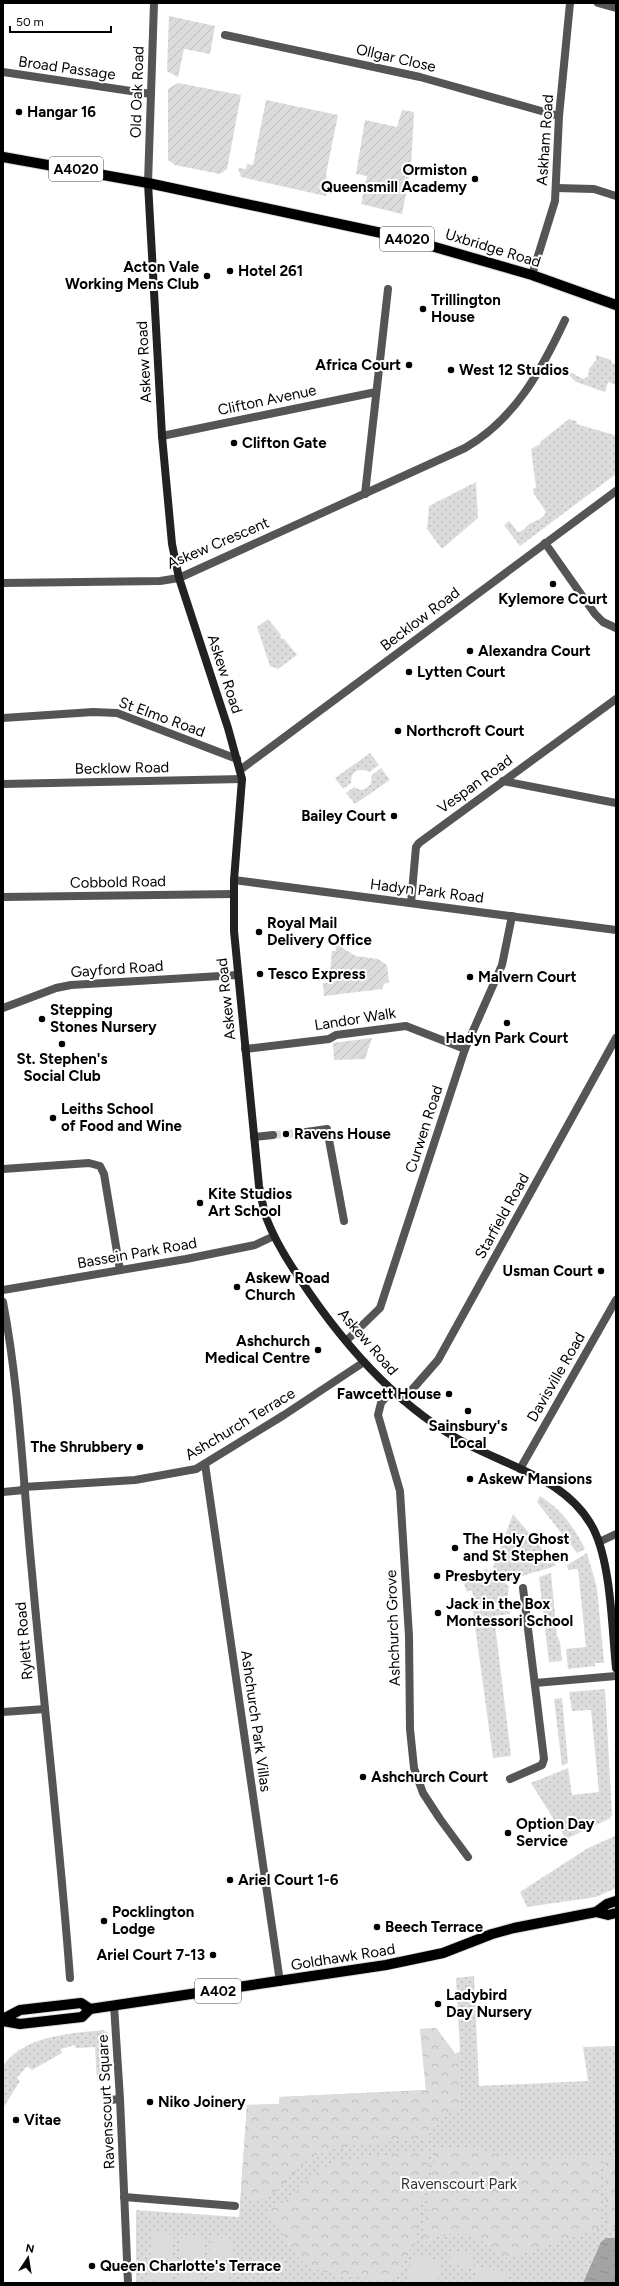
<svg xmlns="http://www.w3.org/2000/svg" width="619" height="2286" viewBox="0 0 619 2286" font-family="Figtree,sans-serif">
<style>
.grass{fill:url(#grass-dots)}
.forest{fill:url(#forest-crowns)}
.garden{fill:url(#garden-furrows)}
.pitch{fill:#dcdcdc}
.water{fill:url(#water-ripples)}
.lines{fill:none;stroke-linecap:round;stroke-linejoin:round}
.minor-tunnel{stroke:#d9d9d9;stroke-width:8;stroke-dasharray:8 4;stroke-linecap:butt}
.primary-casing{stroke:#dbdbdb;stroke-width:12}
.minor{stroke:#555;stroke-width:8}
.tertiary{stroke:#555;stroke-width:8}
.secondary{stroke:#222;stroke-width:8}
.primary{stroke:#000;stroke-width:10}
.poi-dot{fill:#000;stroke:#fff;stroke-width:1.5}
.labels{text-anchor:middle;stroke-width:4;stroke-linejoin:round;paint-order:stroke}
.shield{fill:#fff;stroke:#4c4c4c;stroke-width:1}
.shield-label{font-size:14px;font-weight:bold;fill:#000}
.street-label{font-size:15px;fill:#000;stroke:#fff}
.poi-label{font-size:15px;font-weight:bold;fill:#000;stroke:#fff;text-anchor:start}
.park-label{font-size:15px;fill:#333;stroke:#fff}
</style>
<defs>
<pattern id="grass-dots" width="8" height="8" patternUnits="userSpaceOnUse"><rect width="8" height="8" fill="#dcdcdc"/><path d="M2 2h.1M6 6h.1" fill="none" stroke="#bbb" stroke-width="1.8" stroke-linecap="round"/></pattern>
<pattern id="forest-crowns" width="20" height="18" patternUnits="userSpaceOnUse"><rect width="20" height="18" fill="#dcdcdc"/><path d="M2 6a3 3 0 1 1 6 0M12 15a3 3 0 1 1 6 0" fill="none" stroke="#bbb"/></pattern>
<pattern id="garden-furrows" width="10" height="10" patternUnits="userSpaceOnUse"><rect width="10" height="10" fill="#dcdcdc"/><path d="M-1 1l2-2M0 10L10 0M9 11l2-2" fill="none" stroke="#bbb"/></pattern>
<pattern id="water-ripples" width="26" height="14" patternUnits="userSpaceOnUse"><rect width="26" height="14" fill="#a3a3a3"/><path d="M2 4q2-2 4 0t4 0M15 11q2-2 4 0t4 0" fill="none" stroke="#8b8b8b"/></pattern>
</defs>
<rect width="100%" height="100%" fill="#fff"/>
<g class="grass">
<polygon points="596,355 611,360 612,363 616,364 616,385 608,382 605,392 576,382 569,375 570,372 583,379 588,377 589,369 596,360"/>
<polygon points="569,419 576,421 577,424 614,435 616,438 616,474 520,546 504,525 509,521 518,532 522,531 529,524 542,518 546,512 534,494 533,489 536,487 531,449 540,444 540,442"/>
<polygon points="476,482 478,518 442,549 427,529 429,506"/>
<polygon points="268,619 281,635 280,638 284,639 297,655 278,669 270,666 257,627"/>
<path d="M370 753 379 765 369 772C359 766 350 772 351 783L343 789 335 778Z"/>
<path d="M381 768 390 780 355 804 346 793 354 787 360 790C368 789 373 784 371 776Z"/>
<path d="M540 1496C561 1509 574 1527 585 1549L577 1553 537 1502Z"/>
<path d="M513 1514 556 1565C541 1573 525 1571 512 1583L493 1568Z"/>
<polygon points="587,1553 597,1588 604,1663 595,1663 595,1666 568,1669 566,1649 586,1647 578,1569 568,1570 567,1565"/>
<polygon points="486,1569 509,1586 507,1603 478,1605 471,1590 467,1592 464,1584"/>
<polygon points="551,1573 557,1636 560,1642 562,1661 549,1662 539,1577"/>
<polygon points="509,1608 510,1614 494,1616 511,1756 493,1758 473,1611"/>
<polygon points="605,1689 612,1815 609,1819 566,1839 531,1783 568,1768 572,1795 599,1792 591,1710 572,1711 569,1692"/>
<polygon points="562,1698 568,1763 562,1766 554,1699"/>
<polygon points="615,1836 616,1888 596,1897 527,1907 520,1892 588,1848"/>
<polygon points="474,1976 479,2086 588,2081 583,2047 616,2046 616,2283 136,2283 136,2210 239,2217 247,2105 279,2104 279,2097 426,2090 420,2029 436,2028 455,2054 460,2051 456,1978"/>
<path d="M103 2030 108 2033 109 2081H97L95 2047 76 2048 74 2045 61 2049 62 2053 32 2070 27 2066 17 2078 20 2081 3 2108V2066C25 2035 68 2034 103 2030Z"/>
</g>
<g class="forest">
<path d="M436 2028 461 2061V2106C449 2114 429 2123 427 2139 394 2142 335 2142 308 2160 295 2168 271 2207 252 2200 249 2198 245 2192 241 2190L247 2105 279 2104V2097L426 2090 420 2029Z"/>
<path d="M469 2148 520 2159 599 2157 601 2228 504 2259C479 2232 453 2226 421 2245L436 2149Z"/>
<path d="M430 2150 415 2246 411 2249 394 2281C371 2278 318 2277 301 2261 288 2247 284 2228 268 2217L266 2211 291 2198 310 2176 336 2161Z"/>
<polygon points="604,2156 616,2156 616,2228 608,2227"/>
</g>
<g class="garden">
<polygon points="169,16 215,26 210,54 184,49 178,77 167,71"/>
<polygon points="178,83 241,95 227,169 220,174 175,165 168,160 168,89"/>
<polygon points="266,100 338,115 326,174 327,180 330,181 326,196 241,177 238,168 246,169 247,164 253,165"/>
<polygon points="402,110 414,112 411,167 402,214 361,204 367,176 356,174 365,120 397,127"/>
<polygon points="336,944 356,956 378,959 387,965 389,982 384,984 382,989 324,996 323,983 329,983 332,951 336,951"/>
<polygon points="372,1038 365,1059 334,1060 333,1043"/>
</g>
<g class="pitch">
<polygon points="152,2232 174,2234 170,2282 148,2280"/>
<polygon points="182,2235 204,2237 200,2283 178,2283"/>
<polygon points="211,2237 233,2239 229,2283 207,2283"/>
<polygon points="460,2250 471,2254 475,2262 473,2269 448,2263 452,2254"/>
<polygon points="413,2254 442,2261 437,2283 406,2283"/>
<polygon points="478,2266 507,2273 504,2283 474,2283"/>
</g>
<polygon class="water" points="606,2238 616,2238 616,2283 583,2283 601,2242"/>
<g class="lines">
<polyline class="minor-tunnel" points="273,1135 299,1133"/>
<defs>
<g id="primary">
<polyline points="3,157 148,183 400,237 532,275 616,305"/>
<polyline points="596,1912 608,1915 616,1913"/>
<polyline points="3,2019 20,2010 81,2003 90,2009"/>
<polyline points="3,2021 20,2024 82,2017 90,2009 386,1965 443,1953 492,1934 514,1928 596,1912 607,1904 616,1901"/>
</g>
</defs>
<use href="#primary" class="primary-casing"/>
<g class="minor">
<polyline points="598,3 616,8"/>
<polyline points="225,35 420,77 559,116"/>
<polyline points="3,72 151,94"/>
<polyline points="556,188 594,189 616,196"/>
<polyline points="532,275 555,201 559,116 570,3"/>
<polyline points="162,436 376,392"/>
<polyline points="365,494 388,289"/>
<polyline points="545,543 595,614 603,622 616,628"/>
<path d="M3 583 160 581 179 578 465 448C515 419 541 371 565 320"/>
<polyline points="3,718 93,712 117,713 237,759"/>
<polyline points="240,770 616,491"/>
<polyline points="503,781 616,803"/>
<polyline points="3,784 242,779"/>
<polyline points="234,880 616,930"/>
<polyline points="3,897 234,894"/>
<polyline points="411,903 416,847 419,843 616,699"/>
<polyline points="3,1008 56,988 71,985 237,975"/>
<polyline points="245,1049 329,1039 336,1035 406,1026 465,1049"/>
<polyline points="299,1133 327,1129 344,1221"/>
<polyline points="254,1137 273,1135"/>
<polyline points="3,1169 89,1163 100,1166 104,1174 120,1270"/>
<polyline points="3,1290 186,1259 255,1245 274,1236"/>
<path d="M3 1302C20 1391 23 1483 32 1573 44 1708 60 1843 70 1978"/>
<polyline points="346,1341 380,1308 465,1049 502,965 512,916"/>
<polyline points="392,1390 381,1403 378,1415 400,1491 409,1636 410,1729 414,1768 423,1793 440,1819 468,1857"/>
<polyline points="403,1400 438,1360 616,1038"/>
<polyline points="205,1464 280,1982"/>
<polyline points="520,1469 616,1300"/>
<polyline points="24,1487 135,1480 196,1469 284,1415 364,1362"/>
<polyline points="3,1492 24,1490"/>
<polyline points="599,1542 616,1534"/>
<polyline points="535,1683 616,1676"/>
<polyline points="3,1712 45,1709"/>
<polyline points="510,1779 542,1765 544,1759 523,1588"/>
<polyline points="114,2005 120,2099 128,2283"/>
<polyline points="110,2100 120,2099"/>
<polyline points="124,2197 235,2206"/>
</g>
<polyline class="tertiary" points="148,183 154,3"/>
<path class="secondary" d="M148 183 162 436 172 544 179 578 228 728 242 779 234 880V931L259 1186C261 1196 263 1207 266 1217 274 1239 287 1260 300 1279 343 1344 397 1407 467 1444 512 1468 569 1480 594 1530 611 1565 612 1628 616 1668"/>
<use href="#primary" class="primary"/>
</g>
<g class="poi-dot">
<circle cx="19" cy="112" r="4"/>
<circle cx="475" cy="179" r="4"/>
<circle cx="230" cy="271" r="4"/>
<circle cx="207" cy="276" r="4"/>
<circle cx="423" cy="309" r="4"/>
<circle cx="409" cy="365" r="4"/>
<circle cx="451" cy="370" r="4"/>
<circle cx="234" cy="443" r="4"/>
<circle cx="553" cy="584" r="4"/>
<circle cx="470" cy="651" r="4"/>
<circle cx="409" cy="672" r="4"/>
<circle cx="398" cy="731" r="4"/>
<circle cx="394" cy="816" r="4"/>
<circle cx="259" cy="932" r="4"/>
<circle cx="260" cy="974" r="4"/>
<circle cx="470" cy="977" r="4"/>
<circle cx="42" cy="1019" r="4"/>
<circle cx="507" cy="1023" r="4"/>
<circle cx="62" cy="1044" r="4"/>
<circle cx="53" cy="1118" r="4"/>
<circle cx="286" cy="1134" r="4"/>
<circle cx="200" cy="1203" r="4"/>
<circle cx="601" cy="1271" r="4"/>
<circle cx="237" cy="1287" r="4"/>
<circle cx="318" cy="1350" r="4"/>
<circle cx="449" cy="1394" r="4"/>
<circle cx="468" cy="1411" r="4"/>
<circle cx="140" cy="1447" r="4"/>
<circle cx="470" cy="1479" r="4"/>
<circle cx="455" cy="1548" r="4"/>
<circle cx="437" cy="1576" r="4"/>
<circle cx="438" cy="1613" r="4"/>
<circle cx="363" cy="1777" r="4"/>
<circle cx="508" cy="1833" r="4"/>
<circle cx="230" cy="1880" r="4"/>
<circle cx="104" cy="1921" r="4"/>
<circle cx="377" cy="1927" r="4"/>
<circle cx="213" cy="1955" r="4"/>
<circle cx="438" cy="2004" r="4"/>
<circle cx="150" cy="2102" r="4"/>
<circle cx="16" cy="2120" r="4"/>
<circle cx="92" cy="2266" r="4"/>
</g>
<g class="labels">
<g class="shield">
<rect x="49" y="157" width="54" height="24" rx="3"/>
<rect x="380" y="227" width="54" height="24" rx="3"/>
<rect x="195" y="1979" width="46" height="24" rx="3"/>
</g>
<g class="shield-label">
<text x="76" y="174">A4020</text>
<text x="407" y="244">A4020</text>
<text x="218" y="1996">A402</text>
</g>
<g class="street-label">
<text transform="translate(396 58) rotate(13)" y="5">Ollgar Close</text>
<text transform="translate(67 68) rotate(8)" y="5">Broad Passage</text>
<text transform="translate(137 92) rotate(-88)" y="5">Old Oak Road</text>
<text transform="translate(545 140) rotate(-86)" y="5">Askham Road</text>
<text transform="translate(493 248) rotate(17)" y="5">Uxbridge Road</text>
<text transform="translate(144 362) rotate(-93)" y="5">Askew Road</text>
<text transform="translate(267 400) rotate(-12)" y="5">Clifton Avenue</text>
<text transform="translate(218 543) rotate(-23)" y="5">Askew Crescent</text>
<text transform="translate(420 619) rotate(-37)" y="5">Becklow Road</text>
<text transform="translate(225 674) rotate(72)" y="5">Askew Road</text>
<text transform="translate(162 717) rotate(20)" y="5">St Elmo Road</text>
<text transform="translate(122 768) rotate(-1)" y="5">Becklow Road</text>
<text transform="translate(475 784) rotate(-36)" y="5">Vespan Road</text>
<text transform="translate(118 882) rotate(-1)" y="5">Cobbold Road</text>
<text transform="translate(427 891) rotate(7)" y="5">Hadyn Park Road</text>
<text transform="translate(117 969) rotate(-4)" y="5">Gayford Road</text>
<text transform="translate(226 999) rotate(-96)" y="5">Askew Road</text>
<text transform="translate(355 1019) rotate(-9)" y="5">Landor Walk</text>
<text transform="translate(424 1129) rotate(-72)" y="5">Curwen Road</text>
<text transform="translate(502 1216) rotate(-61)" y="5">Starfield Road</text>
<text transform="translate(137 1253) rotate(-10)" y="5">Bassein Park Road</text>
<text transform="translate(368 1342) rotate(49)" y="5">Askew Road</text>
<text transform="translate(556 1377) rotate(-60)" y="5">Davisville Road</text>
<text transform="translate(240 1424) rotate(-31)" y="5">Ashchurch Terrace</text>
<text transform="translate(393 1628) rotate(-92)" y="5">Ashchurch Grove</text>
<text transform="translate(24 1641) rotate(-95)" y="5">Rylett Road</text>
<text transform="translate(256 1721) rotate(82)" y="5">Ashchurch Park Villas</text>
<text transform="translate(343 1957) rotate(-9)" y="5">Goldhawk Road</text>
<text transform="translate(106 2102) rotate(-93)" y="5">Ravenscourt Square</text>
</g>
<g class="poi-label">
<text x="27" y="117">Hangar 16</text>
<text x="467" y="175" text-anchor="end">Ormiston<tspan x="467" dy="17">Queensmill Academy</tspan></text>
<text x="199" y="272" text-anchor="end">Acton Vale<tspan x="199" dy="17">Working Mens Club</tspan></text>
<text x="238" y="276">Hotel 261</text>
<text x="431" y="305">Trillington<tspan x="431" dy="17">House</tspan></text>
<text x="401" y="370" text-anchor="end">Africa Court</text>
<text x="459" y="375">West 12 Studios</text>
<text x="242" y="448">Clifton Gate</text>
<text x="553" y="604" text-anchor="middle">Kylemore Court</text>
<text x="478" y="656">Alexandra Court</text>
<text x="417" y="677">Lytten Court</text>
<text x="406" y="736">Northcroft Court</text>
<text x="386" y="821" text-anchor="end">Bailey Court</text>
<text x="267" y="928">Royal Mail<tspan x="267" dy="17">Delivery Office</tspan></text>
<text x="268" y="979">Tesco Express</text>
<text x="478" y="982">Malvern Court</text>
<text x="50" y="1015">Stepping<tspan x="50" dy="17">Stones Nursery</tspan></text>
<text x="507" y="1043" text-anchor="middle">Hadyn Park Court</text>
<text x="62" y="1064" text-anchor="middle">St. Stephen's<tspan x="62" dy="17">Social Club</tspan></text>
<text x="61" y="1114">Leiths School<tspan x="61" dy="17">of Food and Wine</tspan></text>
<text x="294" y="1139">Ravens House</text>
<text x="208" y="1199">Kite Studios<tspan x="208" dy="17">Art School</tspan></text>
<text x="593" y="1276" text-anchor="end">Usman Court</text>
<text x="245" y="1283">Askew Road<tspan x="245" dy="17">Church</tspan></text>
<text x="310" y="1346" text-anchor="end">Ashchurch<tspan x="310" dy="17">Medical Centre</tspan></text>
<text x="441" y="1399" text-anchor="end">Fawcett House</text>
<text x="468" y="1431" text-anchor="middle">Sainsbury's<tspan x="468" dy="17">Local</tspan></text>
<text x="132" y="1452" text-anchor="end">The Shrubbery</text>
<text x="478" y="1484">Askew Mansions</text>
<text x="463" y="1544">The Holy Ghost<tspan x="463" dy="17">and St Stephen</tspan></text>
<text x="445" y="1581">Presbytery</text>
<text x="446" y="1609">Jack in the Box<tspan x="446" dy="17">Montessori School</tspan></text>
<text x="371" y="1782">Ashchurch Court</text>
<text x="516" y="1829">Option Day<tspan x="516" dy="17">Service</tspan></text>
<text x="238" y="1885">Ariel Court 1-6</text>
<text x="112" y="1917">Pocklington<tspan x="112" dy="17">Lodge</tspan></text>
<text x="385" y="1932">Beech Terrace</text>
<text x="205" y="1960" text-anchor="end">Ariel Court 7-13</text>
<text x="446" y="2000">Ladybird<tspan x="446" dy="17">Day Nursery</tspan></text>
<text x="158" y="2107">Niko Joinery</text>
<text x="24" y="2125">Vitae</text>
<text x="100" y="2271">Queen Charlotte's Terrace</text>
</g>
<g class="park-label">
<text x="459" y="2189">Ravenscourt Park</text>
</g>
</g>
<rect width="619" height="2286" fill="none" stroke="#000000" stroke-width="8"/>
<g transform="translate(28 2258) rotate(12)" stroke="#ffffff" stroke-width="3" paint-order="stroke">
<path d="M0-3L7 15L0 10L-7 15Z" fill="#000000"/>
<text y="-6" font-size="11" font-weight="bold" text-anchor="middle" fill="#000000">N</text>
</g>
<path d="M10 26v6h101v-6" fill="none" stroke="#000000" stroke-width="2"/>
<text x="16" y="26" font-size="12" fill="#000000" stroke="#ffffff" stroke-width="3" paint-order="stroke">50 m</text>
</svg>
